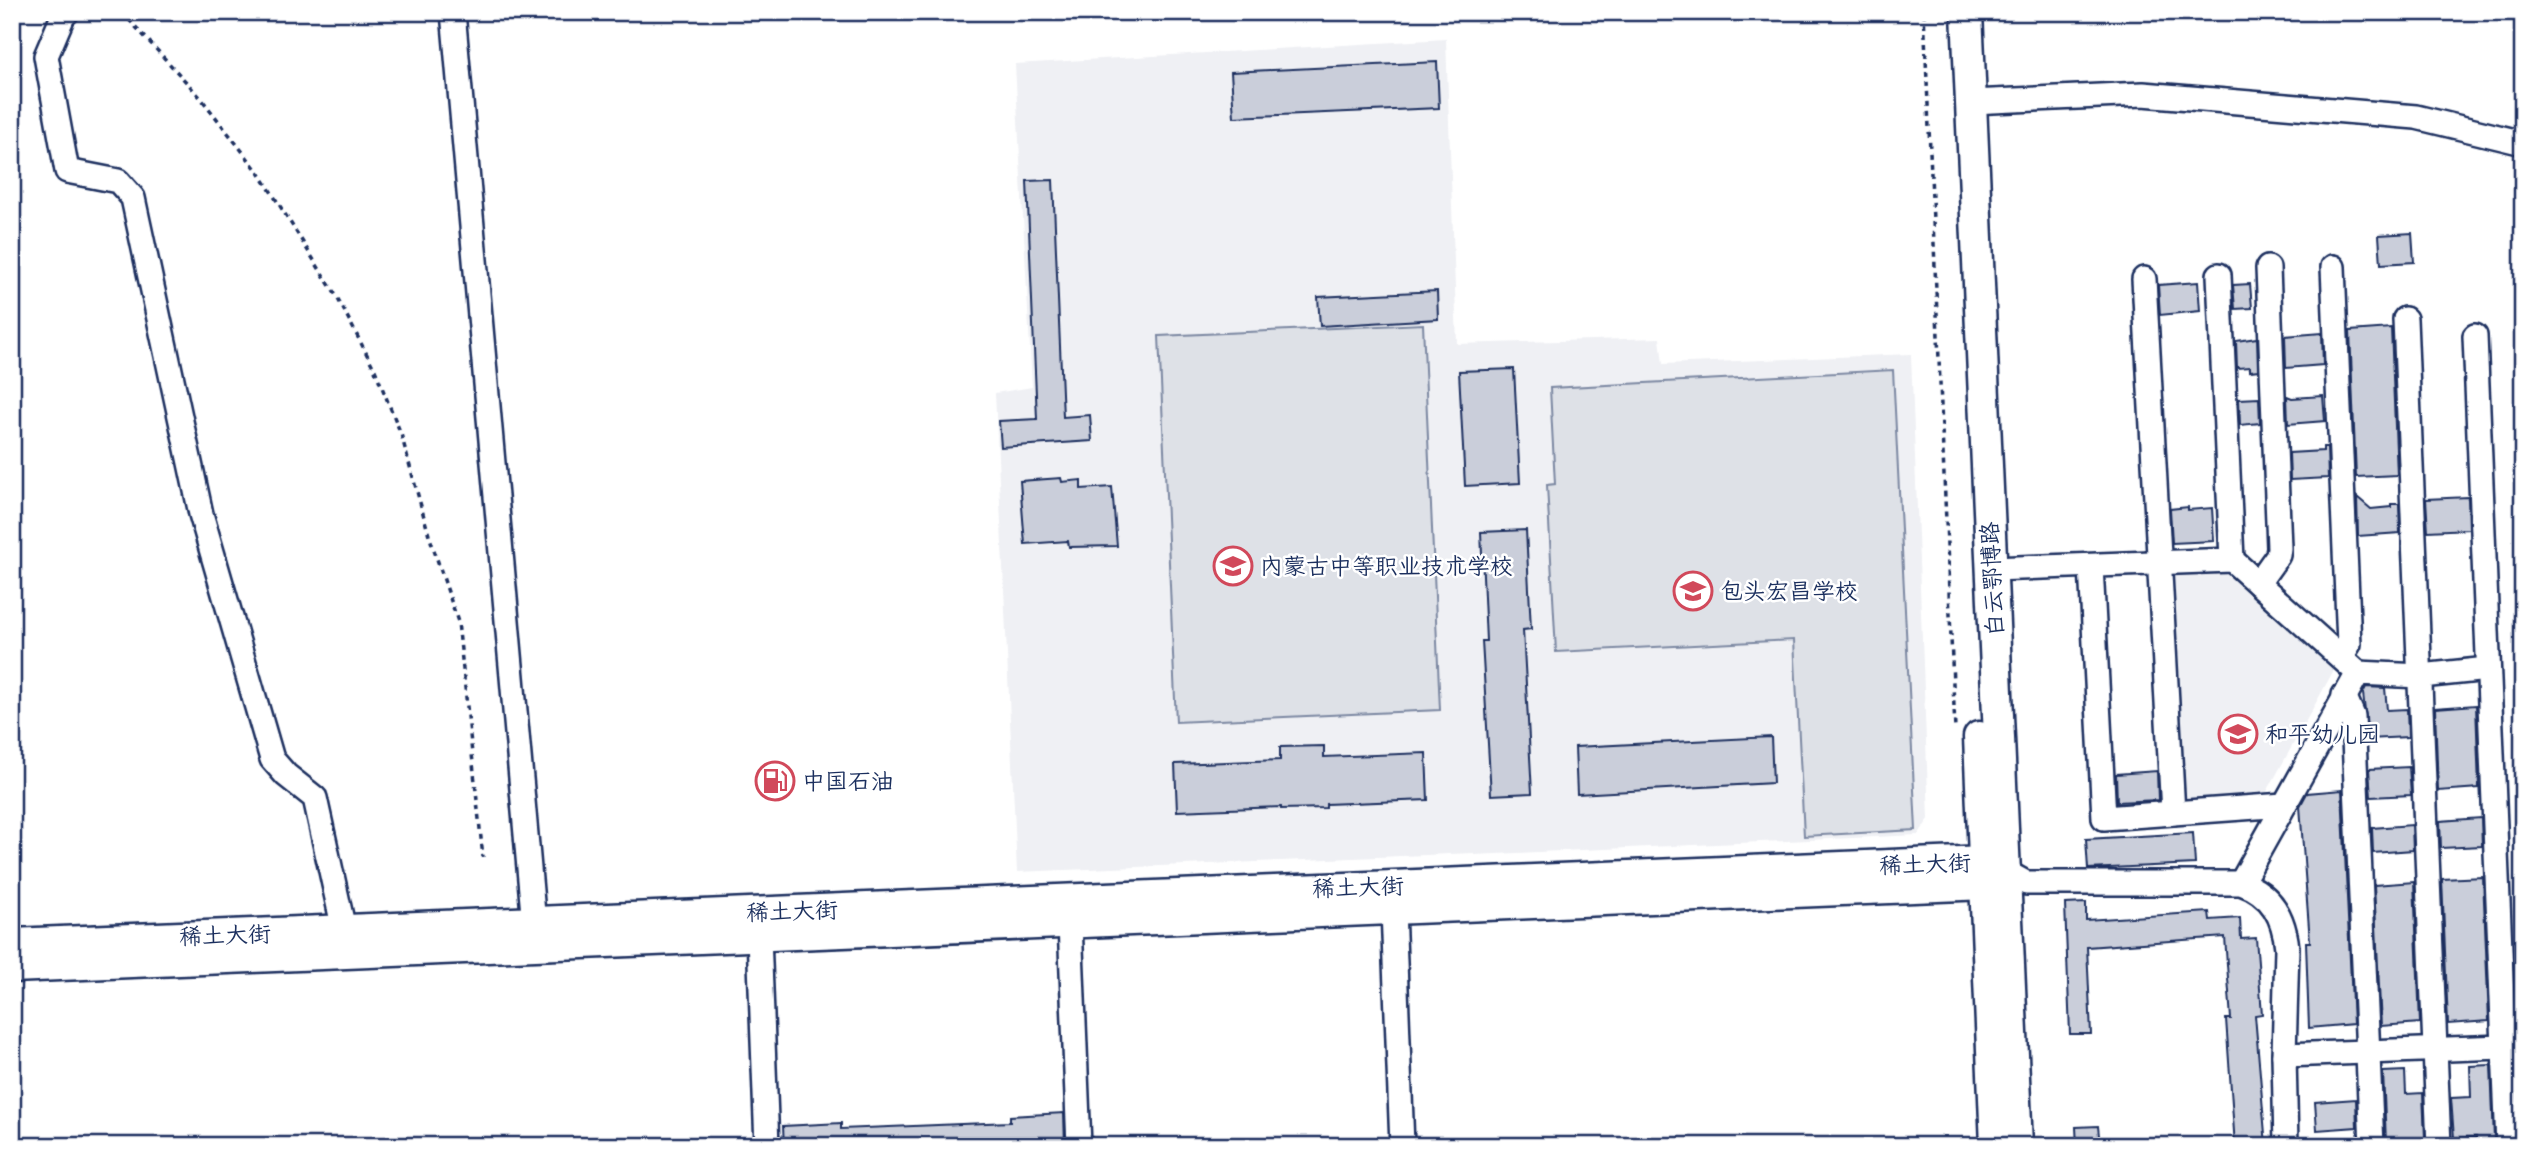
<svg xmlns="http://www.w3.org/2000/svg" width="2535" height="1158" viewBox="0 0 2535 1158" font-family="'Comic Neue','LXGW WenKai TC',sans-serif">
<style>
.built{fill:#eff0f4}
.green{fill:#dee1e7;stroke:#7c88a2;stroke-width:2}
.building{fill:#caceda;stroke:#1b2f5e;stroke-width:2}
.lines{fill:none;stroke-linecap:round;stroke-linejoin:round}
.minor-casing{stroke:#1b2f5e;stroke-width:28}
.major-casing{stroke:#1b2f5e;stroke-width:35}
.path{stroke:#1b2f5e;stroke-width:3.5;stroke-dasharray:5 5;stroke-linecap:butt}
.minor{stroke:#fff;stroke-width:23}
.major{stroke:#fff;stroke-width:30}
.labels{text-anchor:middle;stroke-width:5;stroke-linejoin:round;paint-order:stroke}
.poi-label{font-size:23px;fill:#1b2f5e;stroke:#fff;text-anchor:start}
.street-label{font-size:23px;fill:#1b2f5e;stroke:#fff}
</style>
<rect width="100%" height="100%" fill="#fff"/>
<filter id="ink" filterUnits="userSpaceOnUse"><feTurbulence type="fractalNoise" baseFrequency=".0143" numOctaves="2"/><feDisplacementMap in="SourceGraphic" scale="14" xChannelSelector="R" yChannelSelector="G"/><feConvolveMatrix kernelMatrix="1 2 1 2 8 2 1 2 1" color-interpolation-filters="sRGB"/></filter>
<g filter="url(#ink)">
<g class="built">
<polygon points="1446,39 1457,344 1660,338 1663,364 1911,354 1929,819 1918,835 1474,855 1474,853 1017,872 995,393 1032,387 1015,64"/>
<polygon points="2226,571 2335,668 2263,799 2180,801 2170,574"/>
</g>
<g class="green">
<polygon points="1423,324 1440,710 1176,722 1159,336"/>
<polygon points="1893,370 1916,830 1804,836 1794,640 1556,652 1547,485 1555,484 1550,388"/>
</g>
<g class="building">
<polygon points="1437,62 1439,108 1234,117 1231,72"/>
<polygon points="1053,180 1063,417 1090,415 1092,441 1001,447 999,421 1037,419 1027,181"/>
<polygon points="2412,233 2414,262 2381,264 2379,235"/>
<polygon points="2198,282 2200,311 2160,315 2158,285"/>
<polygon points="2250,284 2252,308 2235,309 2233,285"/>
<polygon points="1437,291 1438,319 1320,326 1318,297"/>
<polygon points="2391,328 2397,475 2356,477 2350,331"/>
<polygon points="2322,333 2323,365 2286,368 2285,336"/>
<polygon points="2257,338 2258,370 2250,371 2250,367 2237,368 2236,341"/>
<polygon points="1514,369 1520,483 1465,486 1459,371"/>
<polygon points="2287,396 2292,398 2323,396 2325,421 2288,424"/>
<polygon points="2259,398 2260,423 2240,425 2239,399"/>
<polygon points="2323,447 2327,447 2328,478 2290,480 2289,453 2323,451"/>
<polygon points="1061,478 1062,482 1081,480 1081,489 1112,487 1117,546 1069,547 1068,541 1025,544 1020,481"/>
<polygon points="2357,497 2371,509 2391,507 2391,504 2399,504 2400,533 2358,536"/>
<polygon points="2468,497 2469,529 2428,531 2426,499"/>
<polygon points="2188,507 2188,510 2212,508 2214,541 2172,543 2170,509"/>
<polygon points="1526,530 1531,629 1523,630 1532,793 1491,795 1482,641 1486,641 1481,532"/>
<polygon points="2366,687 2385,688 2387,710 2407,709 2408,737 2368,739 2363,693"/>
<polygon points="2476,705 2479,788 2438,791 2435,708"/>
<polygon points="1771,737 1773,783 1577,794 1575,747"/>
<polygon points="1324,746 1324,757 1426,753 1428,800 1326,804 1326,808 1281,809 1281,807 1177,811 1175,764 1280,760 1280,747"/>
<polygon points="2409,767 2411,795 2371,797 2369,769"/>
<polygon points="2157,771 2158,800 2117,802 2116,774"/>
<polygon points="2342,790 2353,1024 2309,1028 2306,942 2310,942 2300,806 2307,793"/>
<polygon points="2481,818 2482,846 2441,848 2440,821"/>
<polygon points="2412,825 2413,850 2373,853 2372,828"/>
<polygon points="2193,833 2195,864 2088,869 2086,839"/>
<polygon points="2483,877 2489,1021 2448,1024 2442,879"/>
<polygon points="2414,882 2420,1023 2381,1026 2374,885"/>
<polygon points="2086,903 2086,920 2209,912 2210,920 2240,918 2241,939 2256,938 2262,1014 2255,1015 2266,1146 2235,1146 2226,1019 2231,1019 2225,937 2087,947 2091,1034 2070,1034 2065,904"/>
<polygon points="2491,1065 2494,1140 2476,1141 2476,1137 2454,1138 2451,1098 2471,1097 2470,1066"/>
<polygon points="2405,1071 2406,1094 2423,1093 2425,1138 2386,1142 2383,1072"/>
<polygon points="2356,1099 2357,1127 2317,1130 2315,1102"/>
<polygon points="1064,1113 1065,1145 1059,1146 784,1146 783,1126 841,1123 841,1129 1010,1122 1010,1116"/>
<polygon points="2098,1126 2100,1146 2077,1146 2076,1127"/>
</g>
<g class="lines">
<defs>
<g id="minor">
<polyline points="67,12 63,16 46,56 67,171 118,181 133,198 201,514 272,759 286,775 315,798 344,930"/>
<polyline points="453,12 535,936"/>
<polyline points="1971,102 2143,94 2416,117 2523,143"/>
<polyline points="2333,267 2349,644 2341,657"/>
<polyline points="2219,275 2232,560"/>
<polyline points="2144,279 2173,813"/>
<polyline points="2405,319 2439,1146"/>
<polyline points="2475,336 2508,1146"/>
<polyline points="2091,566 2104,818 2284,805"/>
<polyline points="1992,569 2232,560 2358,673"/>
<polyline points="2258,583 2278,555 2279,548 2268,268"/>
<polyline points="2344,695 2353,716 2372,1146"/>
<path d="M2006 872 2026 883H2241C2272 894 2284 917 2287 948L2284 1055 2286 1146"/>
<polyline points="2241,883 2358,673 2421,676 2488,669"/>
<polyline points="1393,909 1402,1146"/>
<polyline points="1070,923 1079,1146"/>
<polyline points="759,936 767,1146"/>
<polyline points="2284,1055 2503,1047"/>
</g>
<g id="major">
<polyline points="1967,12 2017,1146"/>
<polyline points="1979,737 1996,1146"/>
<polyline points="12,944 1961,862 1984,861 2006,872"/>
<polyline points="12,967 1962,885 1985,884 2006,872"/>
</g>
</defs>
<use href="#minor" class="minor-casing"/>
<use href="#major" class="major-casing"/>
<g class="path">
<polyline points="122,12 200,97 260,174 337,297 375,370 401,434 429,535 458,622 483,857"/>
<polyline points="1924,12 1955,730"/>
</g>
<use href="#minor" class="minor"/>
<use href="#major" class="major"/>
</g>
</g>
<defs>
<symbol id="school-ring" viewBox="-11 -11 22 22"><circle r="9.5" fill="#fff" stroke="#d1495b" stroke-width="1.5"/><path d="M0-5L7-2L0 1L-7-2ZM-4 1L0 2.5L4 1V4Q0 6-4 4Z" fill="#d1495b"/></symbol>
<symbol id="fuel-ring" viewBox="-11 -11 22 22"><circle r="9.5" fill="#fff" stroke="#d1495b" stroke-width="1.5"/><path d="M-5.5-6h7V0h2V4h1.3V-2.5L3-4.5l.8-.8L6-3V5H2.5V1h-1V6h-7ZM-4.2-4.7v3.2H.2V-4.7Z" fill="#d1495b"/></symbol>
</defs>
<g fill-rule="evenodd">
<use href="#school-ring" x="1211" y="544" width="44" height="44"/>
<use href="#school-ring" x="1671" y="569" width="44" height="44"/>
<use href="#school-ring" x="2216" y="712" width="44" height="44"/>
<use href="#fuel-ring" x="753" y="759" width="44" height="44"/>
</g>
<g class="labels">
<g class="poi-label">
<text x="1260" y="574">内蒙古中等职业技术学校</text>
<text x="1720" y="599">包头宏昌学校</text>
<text x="2265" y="742">和平幼儿园</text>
<text x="802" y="789">中国石油</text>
</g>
<g class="street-label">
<text transform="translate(1992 579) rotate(-93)" y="8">白云鄂博路</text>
<text transform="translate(1925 864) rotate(-2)" y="8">稀土大街</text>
<text transform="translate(1358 887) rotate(-2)" y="8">稀土大街</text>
<text transform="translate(792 911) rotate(-2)" y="8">稀土大街</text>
<text transform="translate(225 935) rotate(-2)" y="8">稀土大街</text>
</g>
</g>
<rect width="2535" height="1158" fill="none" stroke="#fff" stroke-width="42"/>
<rect x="21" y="21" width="2493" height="1116" fill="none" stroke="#1b2f5e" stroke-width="2.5" filter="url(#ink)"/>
</svg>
